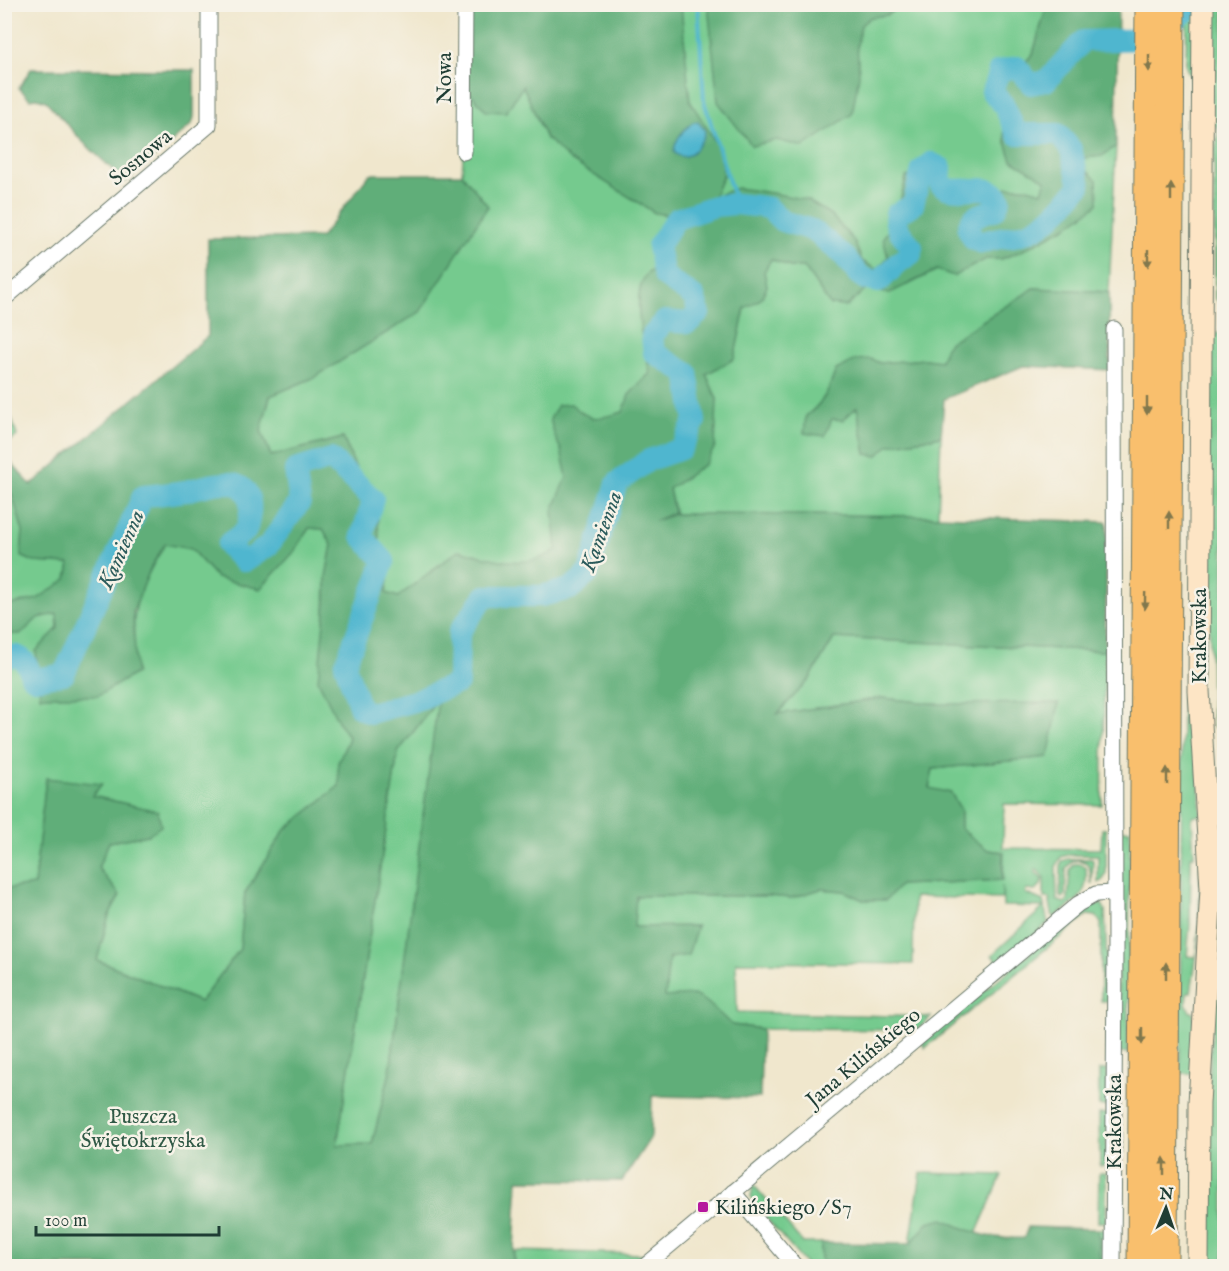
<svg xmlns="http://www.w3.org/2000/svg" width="1229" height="1271" viewBox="0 0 1229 1271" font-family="'IM FELL English',serif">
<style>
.green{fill:#75ca8e;stroke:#4a8461;stroke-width:1.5}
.forest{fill:#60ae79;stroke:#407656;stroke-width:1.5;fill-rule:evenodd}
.water{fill:#50b6cf;stroke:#387a82;stroke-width:1.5}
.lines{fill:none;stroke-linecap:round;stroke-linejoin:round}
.stream{stroke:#50b6cf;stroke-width:4}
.river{stroke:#50b6cf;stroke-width:22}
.street-casing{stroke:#68786a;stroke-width:17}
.secondary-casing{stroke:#68786a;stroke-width:23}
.highway-casing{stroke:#68786a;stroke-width:29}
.street{stroke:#fff;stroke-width:15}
.secondary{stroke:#fde5c5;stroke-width:21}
.highway{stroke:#f9bf6d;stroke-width:27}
.oneway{fill:#81784e}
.poi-dot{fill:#b5179e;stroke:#f7f3e8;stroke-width:2}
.labels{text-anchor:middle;stroke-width:5;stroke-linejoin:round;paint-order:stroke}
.street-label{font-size:21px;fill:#1f3d34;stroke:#f7f3e8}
.park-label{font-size:21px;fill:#305946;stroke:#f7f3e8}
.poi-label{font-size:21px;fill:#1f3d34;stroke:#f7f3e8;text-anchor:start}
.water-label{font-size:22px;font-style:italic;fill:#2b5b5b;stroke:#f7f3e8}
</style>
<rect width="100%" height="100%" fill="#f7f3e8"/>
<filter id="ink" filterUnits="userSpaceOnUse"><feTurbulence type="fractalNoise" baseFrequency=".0167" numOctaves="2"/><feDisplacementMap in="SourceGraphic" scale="12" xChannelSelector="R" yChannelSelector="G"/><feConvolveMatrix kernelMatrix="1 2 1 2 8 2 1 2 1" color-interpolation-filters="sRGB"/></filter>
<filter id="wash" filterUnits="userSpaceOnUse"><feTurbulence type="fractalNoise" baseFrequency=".008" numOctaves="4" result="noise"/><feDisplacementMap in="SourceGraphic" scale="24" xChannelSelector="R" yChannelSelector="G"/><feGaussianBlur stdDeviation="1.35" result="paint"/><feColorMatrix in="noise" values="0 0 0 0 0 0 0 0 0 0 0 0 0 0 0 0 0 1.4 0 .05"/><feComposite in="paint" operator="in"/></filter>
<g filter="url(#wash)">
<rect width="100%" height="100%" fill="#f0e7cd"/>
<g class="green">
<polygon points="613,5 1047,5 1033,54 1017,71 994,80 1003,119 1005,139 1012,160 1046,180 1042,192 1023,187 1008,187 996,201 973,199 929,172 906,177 895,222 883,238 888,257 877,270 862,261 854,241 831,215 807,200 776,204 684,337 559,584 450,556 398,597 386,593 391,560 379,542 377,496 357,471 343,438 271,456 261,430 270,396 315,377 488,207 462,174 467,89 523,86 546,139"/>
<polygon points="1187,5 1224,5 1224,307 1215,298 1214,158 1219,129 1213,124 1186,67"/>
<path d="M1116 146 1109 292 1034 288 940 361 925 359 880 363 870 359 836 370C828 392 824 402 806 416L833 419 857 407 866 453 889 445 941 436 938 516 675 514 669 489 705 464 717 399 706 374 734 359 745 308 767 286 764 272 771 259 790 267H804L830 305 847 306 867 288 908 285 937 270 954 276 986 259H1001L1021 251 1069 225 1098 204 1097 180 1087 171 1083 158 1102 156Z"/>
<polygon points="1224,333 1224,728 1214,728 1212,712 1209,609 1209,334"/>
<polygon points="5,409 12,419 17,436 5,445"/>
<path d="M5 493 12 494 23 531 21 556 35 562 70 564 67 579 134 626C133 598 151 568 165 544L191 549 217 578 294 552 309 528 323 529 332 545 326 577 323 689 339 723 349 738 338 763 339 786 284 831 245 893 240 949 200 1002 97 960 109 915 119 895 98 868 109 842 148 835 131 805 91 796 101 785 46 778 34 885 5 922Z"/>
<path d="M834 638 1105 651 1102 805 1004 804 1003 848 1101 849 1102 829H1106V875L1102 881 1098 883V855H1068L1061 857 1056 867 1057 900 1064 903 1068 900 1070 870 1074 864H1081L1086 868C1089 899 1075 901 1053 918L1049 898H1044V877L1036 869 1035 872 1042 878 1041 885 1035 891 1026 890 1025 893 1043 901 1048 923 999 964 992 955 1044 907 1003 906 1002 886V899L914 897 913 964 736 962 737 1012 931 1017 917 1030 762 1029 732 1025 726 1020 665 997 669 958 697 926 633 927 636 896H770L791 898 821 889 844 891 863 900 899 885 1003 880 1004 852 988 850 961 829V810L929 788 933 769 1048 757 938 704 883 698 776 714 809 680Z"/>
<polygon points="1182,697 1194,697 1201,815 1192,817 1194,856 1191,856 1190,924 1187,956 1196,957 1199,927 1200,867 1202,867 1199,940 1191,992 1187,992 1186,1003 1190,1012 1193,1012 1197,1053 1196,1074 1180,1073"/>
<polygon points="439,698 390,1072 372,1144 337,1145 398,752"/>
<polygon points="1117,830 1130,830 1128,1053 1118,1053"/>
<path d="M1068 859H1093L1092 883H1091C1091 869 1090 857 1072 861L1066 869 1065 896 1062 898 1060 896 1061 866 1062 861Z"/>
<polygon points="1091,902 1093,905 1102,904 1105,910 1108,1001 1101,1001 1101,923 1096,916 1087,915 925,1048 922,1043"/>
<polygon points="1224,905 1224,1266 1208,1266 1208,1098 1219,919"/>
<rect x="1099" y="1070" width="8" height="36"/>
<polygon points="1099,1114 1107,1114 1106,1166 1100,1166"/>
<polygon points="921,1173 1002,1175 976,1234 967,1231 910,1244"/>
<polygon points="1100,1173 1106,1173 1106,1222 1098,1222 1099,1175"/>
<polygon points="752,1183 803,1243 821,1243 821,1263 823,1266 807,1266 755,1205 751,1197 753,1188 750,1187"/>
<polygon points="1098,1229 1106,1230 1106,1266 1100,1266"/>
<polygon points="515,1251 644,1254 630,1266 513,1266"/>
</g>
<g class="forest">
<path d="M467 5H681L690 101 720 149 723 176 713 197 737 188 772 193 807 200 831 215 854 241 862 261 877 270 888 257 883 238 895 222 907 177 929 172 973 199 995 201 1007 187H1023L1042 192 1046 180 1012 160 1005 139 1003 119 990 104 994 80 1017 71 1033 54 1047 5H1118L1116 146 1102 156 1083 158 1087 171 1097 180 1098 204 1069 225 1021 251 1001 259H986L954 276 937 270 888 294 867 288 847 306 830 305 804 267H790L771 259 764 272 767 286 761 299 745 308 734 359 706 374 717 399 715 447 705 464 669 489 674 513 654 521 675 514 938 516 1107 522 1105 651 834 638 809 680 777 714 883 698 938 704 1059 703 1048 757 933 769 929 788 951 793 961 810V829L988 850 1003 852 1002 880 900 885 886 900H863L844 891 821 889 791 898 770 896H636L634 927 697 926 688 955 669 958 665 997 694 995 707 1002 732 1025 762 1029 760 1098 652 1096 651 1137 622 1181 518 1180 513 1266H5V889L34 885 46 778 102 784 92 796 158 811 161 826 148 835 109 842 98 868 120 895 109 915 97 960 200 1002 240 949 245 893 284 831 339 786 338 763 349 738 339 723 318 680 326 602V577L332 545 323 529 309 528 294 552 260 589 217 578 191 549 165 544 151 567 133 612 136 673 98 696H40L36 651 58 628 57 614 38 618 21 634H5V610L10 605 37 599 67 579 70 564 34 562 21 556 23 531 12 494 5 493 4 455 31 485 208 336V239L321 237 370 174H462L488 206 420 312 315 377 270 396 261 431 271 456 343 438 357 471 377 496 379 542 391 560 386 593 398 597 459 550C492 558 527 572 557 549L553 510 567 477 561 450 555 437 550 419 558 405 571 404C592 423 597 419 623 412L629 395 650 373C644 350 630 295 646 275 648 272 654 269 658 267L661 243 668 226 667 215 655 213 570 160 546 138 523 86 506 112 486 111 467 89ZM438 699 390 1072 372 1144 337 1145 398 752Z"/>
<polygon points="708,5 708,4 902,5 887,15 871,17 861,25 857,45 859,75 852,114 803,147 777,140 752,146 718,102"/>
<polygon points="31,69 194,70 194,117 192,124 126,182 83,142 46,101 37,98 30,99 19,88"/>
<path d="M1034 288 1109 292 1110 370 1023 366 944 399 941 436 889 445 877 456 866 454 857 407 843 420 832 419 825 436 804 433 806 416C824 402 828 392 836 370L856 360 870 359 880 363 925 359 940 361 948 343Z"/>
<path d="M943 1219C972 1233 991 1240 1024 1238L1028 1227 1098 1229 1100 1266H823L821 1263V1243L910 1244 928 1223Z"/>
</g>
<path class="water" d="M693 122H698L705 130C705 141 686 167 674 152 675 138 683 131 693 122Z"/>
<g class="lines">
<polyline class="stream" points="698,4 704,101 736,204"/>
<path class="river" d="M4 659C19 650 28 662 31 676L35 679 64 674 143 496C158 495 172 493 186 491 198 488 215 482 228 483 256 486 252 512 246 531L230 542 228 546 243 561H246L268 546 300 502 295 470 331 459 373 499 362 536 384 561 345 665 360 708 370 713 418 700 458 683 459 632 485 596H541L570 589 588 574 617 483 649 460 681 449 695 421 687 373 654 353 652 336 665 321 688 323 699 313 694 297 664 276 658 246 676 219 715 206 736 204 755 206 769 208 782 221 809 229 818 234 845 257 858 274 865 279 879 282 898 263 911 254 912 247C904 237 893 227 896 214L913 205 922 170 931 163 941 168 940 184C956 199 988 178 1000 199L995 210C983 213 970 215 968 229L974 240 982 243C998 236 1003 239 1018 235 1046 229 1062 206 1080 186L1071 149 1058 134H1017L1004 105 992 92 999 71 1017 67 1031 84 1046 81 1083 41 1150 39 1196 4"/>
</g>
</g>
<g filter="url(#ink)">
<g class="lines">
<defs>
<g id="street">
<polyline points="464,152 465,4"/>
<polyline points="4,299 209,125 209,4"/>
<polyline points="733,1192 795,1266"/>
<polyline points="645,1266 1078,904 1096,894 1114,893"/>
<polyline points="1113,1266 1115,949 1114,329"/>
</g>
<polyline id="secondary" points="1198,1266 1199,1104 1211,888 1199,691 1203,4"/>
<g id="highway">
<polyline points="1141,1266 1149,4"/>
<polyline points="1164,1266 1171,4"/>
</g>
</defs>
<use href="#street" class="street-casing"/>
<use href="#secondary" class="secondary-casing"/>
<use href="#highway" class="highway-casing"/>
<use href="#street" class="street"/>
<use href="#secondary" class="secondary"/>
<use href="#highway" class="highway"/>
</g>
<defs><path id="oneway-solid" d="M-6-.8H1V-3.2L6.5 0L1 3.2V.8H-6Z" transform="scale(1.5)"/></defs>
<g class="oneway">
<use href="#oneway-solid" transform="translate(1149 63) rotate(90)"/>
<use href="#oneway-solid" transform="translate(1171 192) rotate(-90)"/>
<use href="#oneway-solid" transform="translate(1148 258) rotate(90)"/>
<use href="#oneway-solid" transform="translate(1147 406) rotate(90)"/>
<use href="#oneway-solid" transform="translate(1169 520) rotate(-90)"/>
<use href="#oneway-solid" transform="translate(1145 601) rotate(91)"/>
<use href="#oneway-solid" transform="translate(1167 776) rotate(-90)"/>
<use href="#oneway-solid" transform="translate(1166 971) rotate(-90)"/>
<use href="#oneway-solid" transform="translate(1142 1036) rotate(90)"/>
<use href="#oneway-solid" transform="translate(1164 1166) rotate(-90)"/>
</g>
</g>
<rect class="poi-dot" x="697" y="1201" width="12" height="12" rx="3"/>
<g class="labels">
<g class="street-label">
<text transform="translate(444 78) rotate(-90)" y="7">Nowa</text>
<text transform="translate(140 157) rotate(-40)" y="7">Sosnowa</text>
<text transform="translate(1199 636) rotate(-90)" y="7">Krakowska</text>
<text transform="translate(863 1057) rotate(-40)" y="7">Jana Kilińskiego</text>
<text transform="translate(1114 1122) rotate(-90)" y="7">Krakowska</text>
</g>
<g class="park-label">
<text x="143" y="1123">Puszcza<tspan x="143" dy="24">Świętokrzyska</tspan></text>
</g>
<g class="poi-label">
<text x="715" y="1214">Kilińskiego / S7</text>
</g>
<g class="water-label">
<text transform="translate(600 531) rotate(-70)" y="8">Kamienna</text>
<text transform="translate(120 549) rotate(-66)" y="8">Kamienna</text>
</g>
</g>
<rect width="1229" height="1271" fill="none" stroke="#f7f3e8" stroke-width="24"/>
<g transform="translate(1166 1208) rotate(2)" stroke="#f7f3e8" stroke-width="4.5" paint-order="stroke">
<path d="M0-4.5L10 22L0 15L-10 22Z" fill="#1f3d34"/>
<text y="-9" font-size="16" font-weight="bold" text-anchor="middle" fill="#1f3d34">N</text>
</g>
<path d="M36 1226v9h183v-9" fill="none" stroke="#1f3d34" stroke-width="3"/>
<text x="45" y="1226" font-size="18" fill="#1f3d34" stroke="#f7f3e8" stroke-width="4.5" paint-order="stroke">100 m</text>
</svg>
